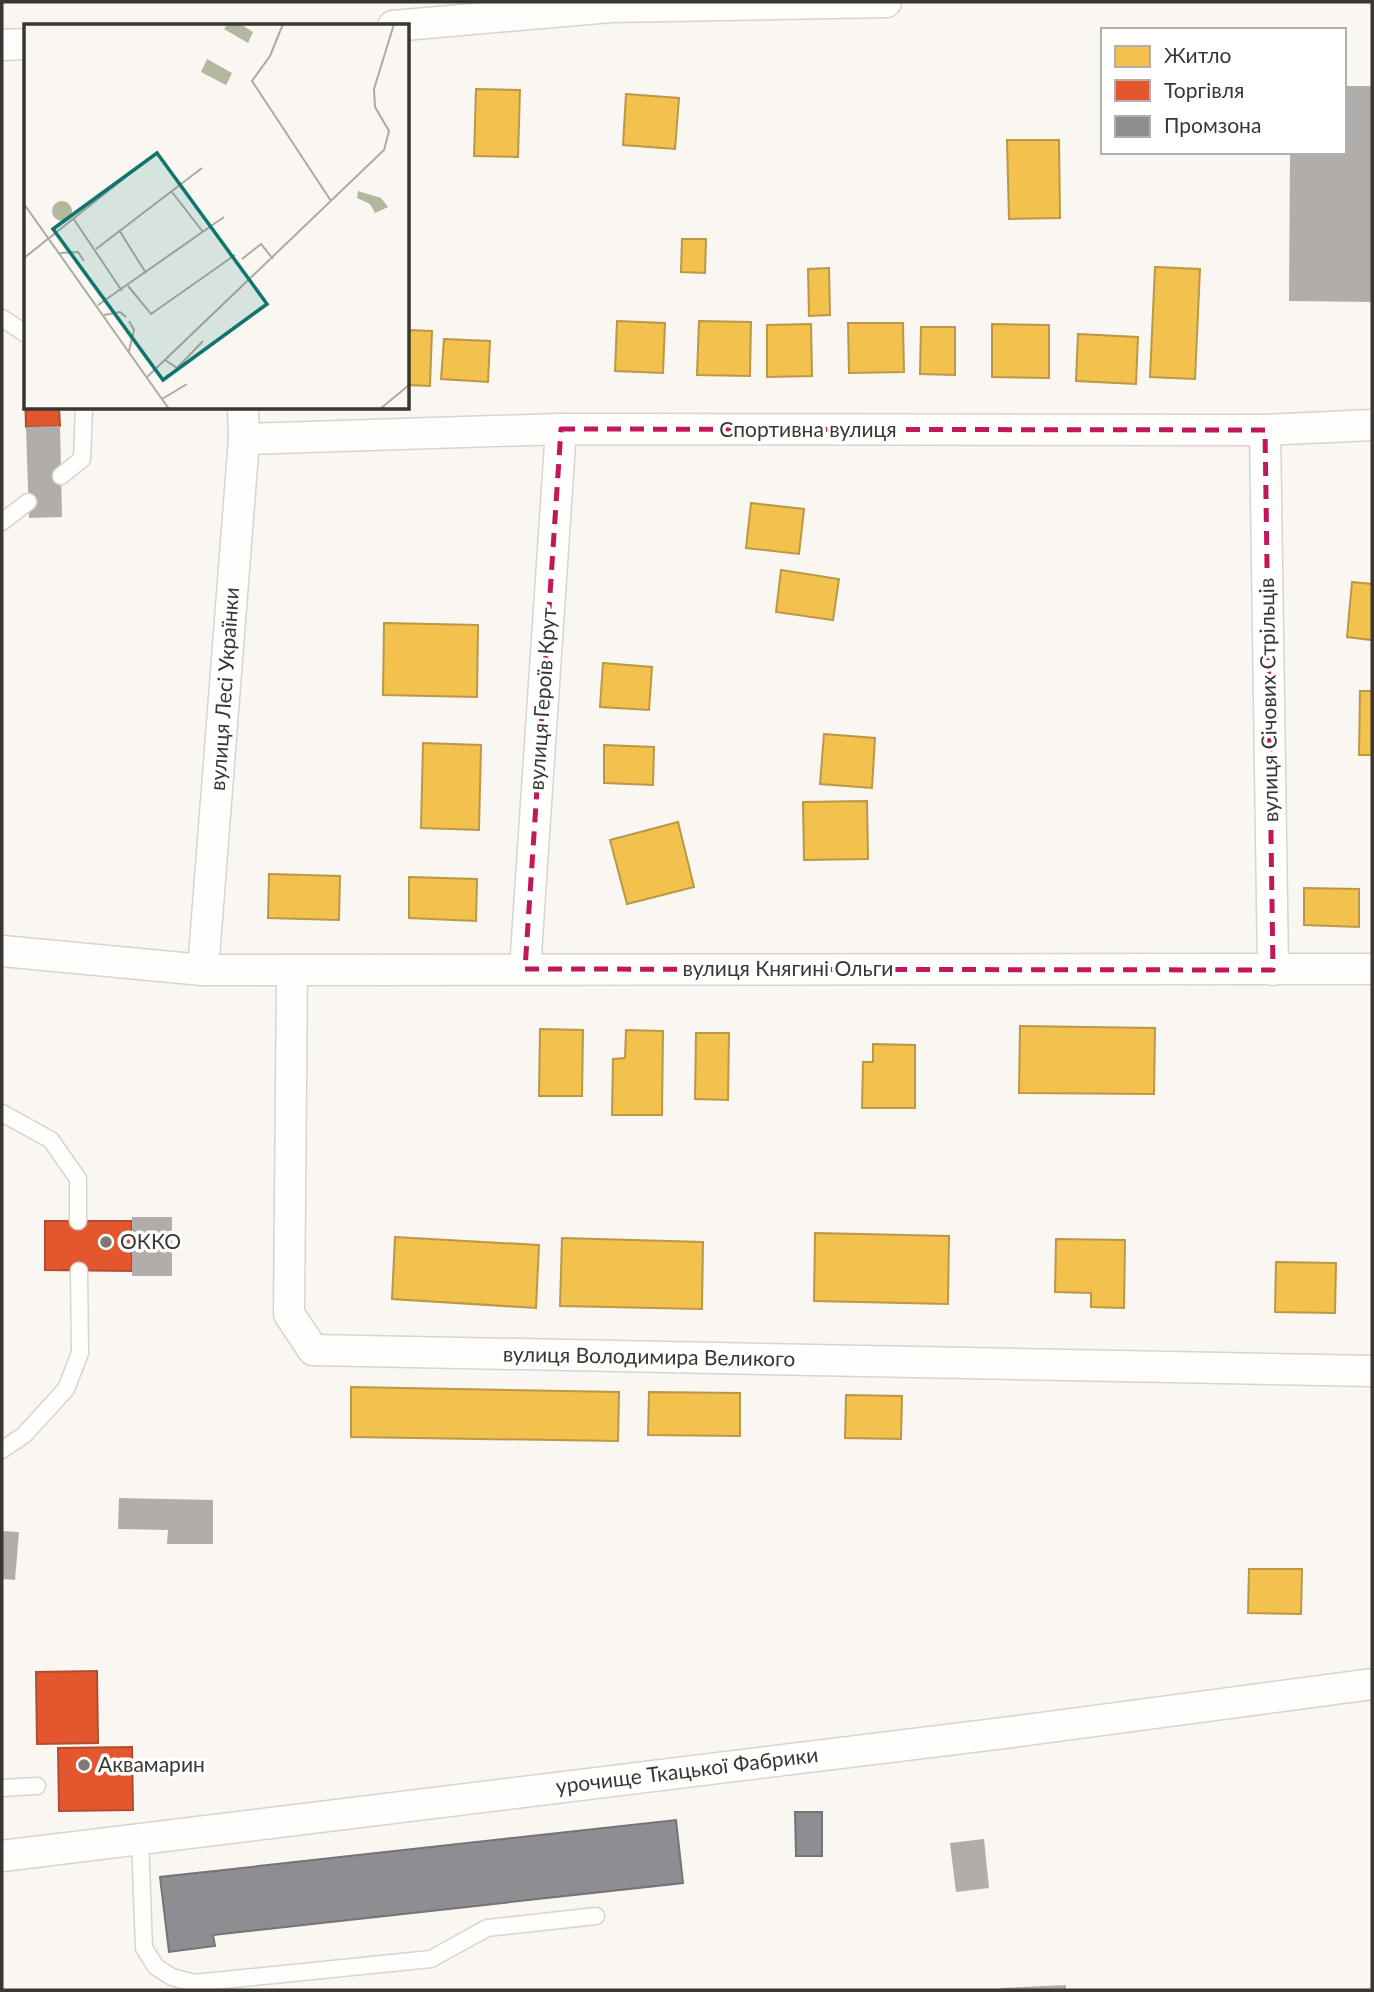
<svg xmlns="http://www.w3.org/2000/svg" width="1374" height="1992" viewBox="0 0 1374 1992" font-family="Lato,sans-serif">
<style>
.homes{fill:#f2c14e;stroke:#bb9746;stroke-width:2}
.shops{fill:#e4572e;stroke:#b14d2f;stroke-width:2}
.industry{fill:#8d8d92;stroke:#747375;stroke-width:2}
.building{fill:#b1adab}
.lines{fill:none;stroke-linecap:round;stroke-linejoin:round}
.lane-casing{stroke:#d7d4d0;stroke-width:19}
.street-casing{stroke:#d7d4d0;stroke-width:33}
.lane{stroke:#fefefd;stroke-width:16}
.street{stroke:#fefefd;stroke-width:30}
.marked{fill:none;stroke:#c2185b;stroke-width:5;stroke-dasharray:14 9;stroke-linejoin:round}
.poi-dot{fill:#7d7975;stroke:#fff;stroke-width:2.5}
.labels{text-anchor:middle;stroke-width:7;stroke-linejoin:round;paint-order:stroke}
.street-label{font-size:21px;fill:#3a3632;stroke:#fff}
.poi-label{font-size:21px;fill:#3a3632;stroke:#fff;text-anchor:start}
.inset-road{fill:none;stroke:#ada9a5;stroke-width:2}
.view{fill:#0f766e;fill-opacity:0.15;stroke:#0f766e;stroke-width:3.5}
.inset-edge{fill:none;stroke:#3a3632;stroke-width:3.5}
</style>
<rect width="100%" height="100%" fill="#faf6f2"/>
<g class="homes">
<polygon points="476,89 520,90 518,157 474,156"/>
<polygon points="626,94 679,98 675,149 623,145"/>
<polygon points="1007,140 1059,140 1060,218 1009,219"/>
<polygon points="682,239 706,239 705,273 681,272"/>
<polygon points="1155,267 1200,269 1195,379 1150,377"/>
<polygon points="829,268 830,315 809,316 808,269"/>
<polygon points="617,321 665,323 663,373 615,371"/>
<polygon points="699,321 751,322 750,376 697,375"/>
<polygon points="848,323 903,323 904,372 849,373"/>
<polygon points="811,324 812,376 767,377 767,325"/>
<polygon points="992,324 1049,325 1049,378 992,377"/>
<polygon points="921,327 955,327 955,375 920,374"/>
<polygon points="408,330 432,331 430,386 408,385"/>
<polygon points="1078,334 1138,337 1136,384 1076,381"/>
<polygon points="444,339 490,341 488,382 441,379"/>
<polygon points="751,503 804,509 799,554 746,548"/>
<polygon points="781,570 839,579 833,620 776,612"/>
<polygon points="1352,582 1372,584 1372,640 1347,637"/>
<polygon points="384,623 478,625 477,697 383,695"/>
<polygon points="603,663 652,667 649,710 600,707"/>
<polygon points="1360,691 1372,691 1372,755 1359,755"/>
<polygon points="824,734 875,738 872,788 820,784"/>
<polygon points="423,743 481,745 479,830 421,828"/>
<polygon points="604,745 654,747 653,785 604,783"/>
<polygon points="867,801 868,859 804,860 803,802"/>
<polygon points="678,822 694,887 627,904 610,840"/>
<polygon points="269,874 340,876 339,920 268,918"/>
<polygon points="409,877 477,879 476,921 409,918"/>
<polygon points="1304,888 1359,889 1359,927 1304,925"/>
<polygon points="1020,1026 1155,1028 1154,1094 1019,1093"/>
<polygon points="540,1029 583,1030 582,1096 539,1096"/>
<polygon points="626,1030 663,1031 662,1115 612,1115 613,1059 625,1058"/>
<polygon points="696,1033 729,1033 728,1100 695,1099"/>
<polygon points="873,1044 915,1045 915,1108 862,1108 863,1062 873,1062"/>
<polygon points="815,1233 949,1236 948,1304 814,1301"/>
<polygon points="395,1237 539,1245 536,1308 392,1299"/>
<polygon points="562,1238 703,1242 702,1309 560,1306"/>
<polygon points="1056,1239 1125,1240 1124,1308 1091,1307 1091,1293 1055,1292"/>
<polygon points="1276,1262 1336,1263 1335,1313 1275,1312"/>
<polygon points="351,1387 619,1392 618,1441 351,1437"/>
<polygon points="649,1392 740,1393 740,1436 648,1435"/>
<polygon points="846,1395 902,1396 901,1439 845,1438"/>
<polygon points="1249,1569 1302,1569 1301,1614 1248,1613"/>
</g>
<g class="shops">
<polygon points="25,386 26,408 59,408 60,426 26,427"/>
<polygon points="45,1221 132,1221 132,1271 45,1270"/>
<polygon points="97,1671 98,1743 37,1744 36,1672"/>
<polygon points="132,1747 133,1810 59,1811 58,1748"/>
</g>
<g class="industry">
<polygon points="795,1812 822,1812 822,1856 796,1856"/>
<polygon points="676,1820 683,1883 213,1935 215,1946 169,1952 160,1877"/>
</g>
<g class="building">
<polygon points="1344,86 1372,86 1372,302 1289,301 1290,152 1344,152"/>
<polygon points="60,426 62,517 29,518 26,427"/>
<rect x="132" y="1217" width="40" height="59"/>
<polygon points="119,1498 213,1500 213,1544 167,1544 168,1530 118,1529"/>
<polygon points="2,1531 19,1532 15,1580 2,1579"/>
<polygon points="984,1839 989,1888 956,1892 950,1843"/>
<polygon points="1066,1985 1066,1990 1001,1990 1001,1988"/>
</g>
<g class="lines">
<defs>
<g id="lane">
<polyline points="2,318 26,334"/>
<polyline points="61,476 82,459 84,408"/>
<polyline points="2,522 28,502"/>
<polyline points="2,1113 51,1140 78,1179 78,1221"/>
<polyline points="2,1450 24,1435 66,1389 80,1353 79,1271"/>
<polyline points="2,1788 37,1786"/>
<polyline points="140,1837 144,1948 156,1967 172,1977 194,1983 431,1959 487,1928 596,1916"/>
</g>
<g id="street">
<polyline points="393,26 611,7 886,2"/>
<polyline points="2,45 26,44"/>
<polyline points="1265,430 1273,970"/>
<polyline points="244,439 561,429 1265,430 1372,425"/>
<polyline points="2,951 203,970 1372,969"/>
<polyline points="525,969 561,429"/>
<polyline points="203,970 244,439 243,408"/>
<polyline points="292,970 289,1314 313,1350 1372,1371"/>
<polyline points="2,1856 1012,1732 1372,1684"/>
</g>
</defs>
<use href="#lane" class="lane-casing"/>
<use href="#street" class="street-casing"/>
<use href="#lane" class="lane"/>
<use href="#street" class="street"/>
</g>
<path class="marked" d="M561 429 1265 430 1273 970 525 969Z"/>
<g class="poi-dot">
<circle cx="106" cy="1242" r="7"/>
<circle cx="84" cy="1765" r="7"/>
</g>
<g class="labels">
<g class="street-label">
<text x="808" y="437">Спортивна вулиця</text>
<text transform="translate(225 689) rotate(-86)" y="7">вулиця Лесі Українки</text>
<text transform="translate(543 699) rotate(-86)" y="7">вулиця Героїв Крут</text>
<text transform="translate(1269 700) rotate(-91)" y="7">вулиця Січових Стрільців</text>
<text x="788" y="976">вулиця Княгині Ольги</text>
<text transform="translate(649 1357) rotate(1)" y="7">вулиця Володимира Великого</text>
<text transform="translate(687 1771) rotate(-7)" y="7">урочище Ткацької Фабрики</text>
</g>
<g class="poi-label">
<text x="120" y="1249">ОККО</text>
<text x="98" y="1772">Аквамарин</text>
</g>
</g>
<g transform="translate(24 24)">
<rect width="385" height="385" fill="#faf6f2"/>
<path d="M204 0H216L229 8 224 19 200 5ZM183 35 208 49 202 61 177 48ZM334 167 357 174 364 183 351 189 346 180 333 174ZM28 187a10 10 0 1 1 20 0a10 10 0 1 1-20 0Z" fill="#b1b89d"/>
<path class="inset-road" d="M259 0 246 32 228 57 307 177M148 168 179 208M0 180 145 385M49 194 98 267M95 206 122 249M72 225 178 144M36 229 54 228 60 237M0 234 118 140M218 235 237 220 249 235M104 262 127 290 211 231M74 281 200 193M80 291 96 288 102 293M105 297 110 306 105 327M141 336 153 344 179 317M123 353 360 126 365 107 351 83 350 65 370 0M138 375 163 360M356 385 385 361"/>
<path class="view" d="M133 129 243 280 139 356 29 205Z"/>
<rect width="385" height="385" class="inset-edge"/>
</g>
<rect width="1374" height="1992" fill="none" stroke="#3a3632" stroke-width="7"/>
<rect x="1101" y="28" width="245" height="126" fill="#ffffff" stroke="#b0afad" stroke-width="2"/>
<rect x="1115" y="46" width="35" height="21" fill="#f2c14e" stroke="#b0afad" stroke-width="2"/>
<text x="1164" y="63" font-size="21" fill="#3a3632">Житло</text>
<rect x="1115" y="80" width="35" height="21" fill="#e4572e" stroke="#b0afad" stroke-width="2"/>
<text x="1164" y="98" font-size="21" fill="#3a3632">Торгівля</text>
<rect x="1115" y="116" width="35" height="21" fill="#8d8d92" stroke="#b0afad" stroke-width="2"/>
<text x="1164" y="133" font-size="21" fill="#3a3632">Промзона</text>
</svg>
